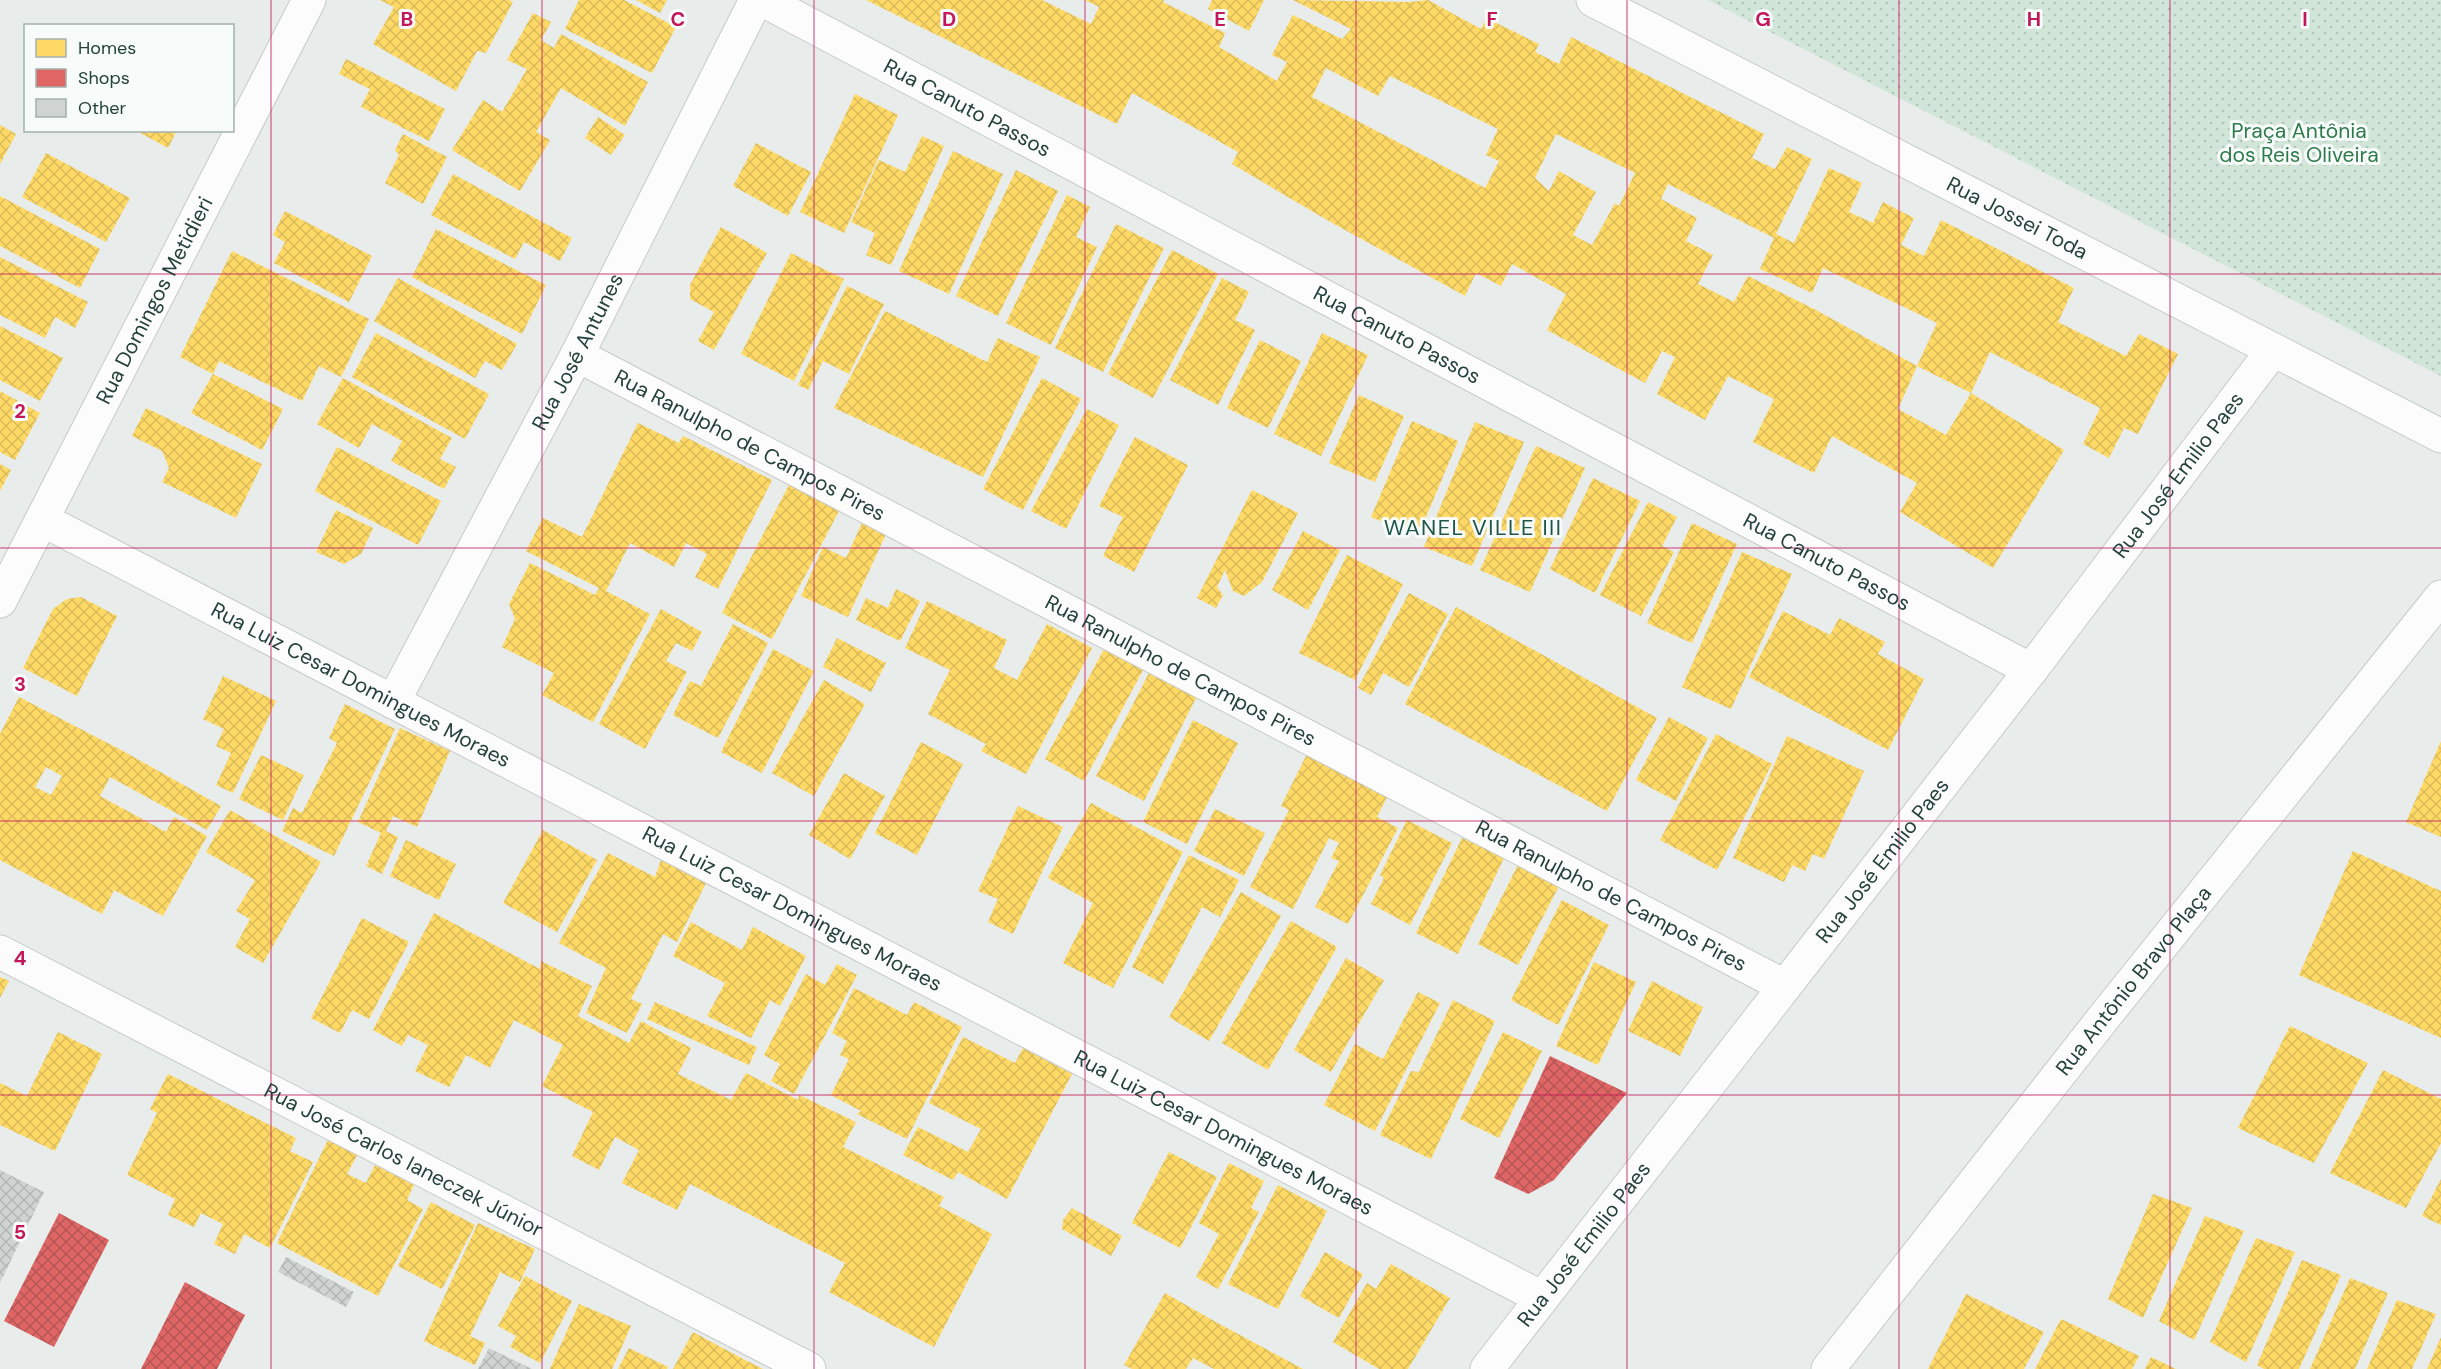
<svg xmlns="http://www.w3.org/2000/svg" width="2441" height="1369" viewBox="0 0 2441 1369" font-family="'DM Sans',sans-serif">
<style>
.green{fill:url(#green-dots)}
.homes{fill:url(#homes-cross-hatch);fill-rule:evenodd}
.shops{fill:url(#shops-cross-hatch)}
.building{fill:url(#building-cross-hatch)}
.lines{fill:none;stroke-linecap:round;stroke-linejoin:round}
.minor-casing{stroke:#c5cac8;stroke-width:35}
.minor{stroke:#fcfcfc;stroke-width:33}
.grid{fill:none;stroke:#c2185b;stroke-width:1.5;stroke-opacity:0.55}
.labels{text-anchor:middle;stroke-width:6;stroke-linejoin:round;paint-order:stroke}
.street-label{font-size:21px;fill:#24423a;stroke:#f7fbf9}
.park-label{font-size:21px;fill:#2d7a4b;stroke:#f7fbf9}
.neighbourhood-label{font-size:22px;letter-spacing:1.5px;fill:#1f5548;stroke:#f7fbf9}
.grid-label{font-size:20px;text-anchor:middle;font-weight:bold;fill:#c2185b;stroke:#f7fbf9;stroke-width:6;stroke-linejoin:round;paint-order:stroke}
</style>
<defs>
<pattern id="green-dots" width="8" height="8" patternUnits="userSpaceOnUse" patternTransform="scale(1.5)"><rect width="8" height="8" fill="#d1e6d8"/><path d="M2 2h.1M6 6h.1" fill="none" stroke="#b3c6ba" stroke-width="1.8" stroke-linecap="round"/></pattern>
<pattern id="homes-cross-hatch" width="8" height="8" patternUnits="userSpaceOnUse" patternTransform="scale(1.5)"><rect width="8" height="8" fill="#ffd966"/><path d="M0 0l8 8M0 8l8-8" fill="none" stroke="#dabb59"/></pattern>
<pattern id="shops-cross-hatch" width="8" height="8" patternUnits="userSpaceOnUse" patternTransform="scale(1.5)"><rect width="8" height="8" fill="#e06666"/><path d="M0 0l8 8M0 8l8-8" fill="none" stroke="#b55655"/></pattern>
<pattern id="building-cross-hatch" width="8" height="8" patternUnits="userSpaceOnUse" patternTransform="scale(1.5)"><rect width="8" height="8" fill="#cfd4d2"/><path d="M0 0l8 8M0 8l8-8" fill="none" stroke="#b2b7b5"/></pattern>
</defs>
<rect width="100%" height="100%" fill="#e8edeb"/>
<polygon class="green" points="1708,0 2441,0 2441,376"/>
<g class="homes">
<polygon points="380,0 509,0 513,2 486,53 477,51 456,91 373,44 394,7"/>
<polygon points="579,0 624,0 676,27 652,73 565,29"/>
<polygon points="636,0 667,0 660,13"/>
<path d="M866 0H1042L1091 24 1099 7 1085 0H1164L1163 2 1225 33 1219 47 1277 81 1287 62 1272 55 1293 15 1342 39 1351 29 1293 0 1409 2 1428 0 1481 29 1486 18 1539 44 1535 52 1559 64 1571 37 1764 134 1752 158 1775 169 1787 147 1812 159 1776 234 1794 243 1829 168 1862 183 1849 212 1873 223 1883 202 1914 218 1901 245 1924 256 1941 220 2074 288 2058 322 2126 356 2139 334 2178 354 2138 434 2124 428 2109 458 2083 444 2100 408 1990 352 1971 393 1917 366 1898 409 1946 435 1971 393 2064 450 1993 568 1900 512 1917 483 1832 436 1814 473 1753 442 1774 399 1728 376 1705 420 1657 394 1675 357 1662 351 1645 383 1547 330 1566 294 1512 264 1501 286 1476 273 1465 296 1327 220 1232 164 1238 152 1132 93 1117 124ZM1326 68 1378 96 1390 76 1498 129 1486 155 1499 161 1485 188 1312 97ZM1556 134 1635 173 1619 206 1615 203 1592 245 1573 235 1596 192 1559 171 1549 191 1535 178ZM1668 184 1774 238 1760 269 1812 293 1823 268 1937 323 1917 366 1816 310 1748 276 1734 302 1698 284 1713 255 1686 241 1697 218 1661 199Z"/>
<polygon points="1212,0 1264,0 1249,31 1208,9"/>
<polygon points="533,13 551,22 541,40 554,48 561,34 648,82 625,126 561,88 536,132 550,140 520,191 452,150 483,100 502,112 527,69 507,60"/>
<polygon points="346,59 445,109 429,141 361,107 370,89 339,74"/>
<polygon points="855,94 898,115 844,233 800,212"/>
<polygon points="598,117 625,135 611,155 585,138"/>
<polygon points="0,125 16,134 0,164"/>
<polygon points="135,130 177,130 168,148"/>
<polygon points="403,134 447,157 423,204 385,183 399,155 395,150"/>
<polygon points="922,136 944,146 891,265 866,255 875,233 851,222 879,160 905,172"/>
<polygon points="756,143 811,172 788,216 733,186"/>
<polygon points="953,151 1003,174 949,294 899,271"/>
<polygon points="46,153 130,198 106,242 22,197"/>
<polygon points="1016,170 1058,191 998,316 956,296"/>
<polygon points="453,174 572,238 560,261 524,242 515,259 431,215"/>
<polygon points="1067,195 1090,207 1076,237 1097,247 1051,345 1006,323"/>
<polygon points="0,196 100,249 80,288 0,246"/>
<polygon points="285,211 372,256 349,302 274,263 285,242 273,235"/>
<polygon points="1116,224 1164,248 1103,372 1055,348"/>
<polygon points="721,227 767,253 714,350 698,341 714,312 690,299 690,285"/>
<polygon points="436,229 546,285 522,334 412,277"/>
<polygon points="1172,250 1218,274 1153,398 1108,374"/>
<polygon points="232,251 369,319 341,377 319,366 302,401 219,361 213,374 180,357"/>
<polygon points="791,253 844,279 794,381 741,354"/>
<polygon points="0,257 88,302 75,328 55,317 45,338 0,315"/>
<polygon points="398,278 517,344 502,370 485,361 475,378 374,321"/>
<polygon points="1222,278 1249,292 1235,320 1255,330 1218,405 1170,380"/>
<polygon points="847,286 884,304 849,374 823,361 808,390 798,385"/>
<polygon points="885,311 987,362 998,338 1040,357 983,477 834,408"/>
<polygon points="0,326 63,358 40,401 0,380"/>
<polygon points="376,333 489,394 465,439 352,377"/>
<polygon points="1322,333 1368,355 1321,456 1274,434"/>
<polygon points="1260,340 1301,361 1268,428 1227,408"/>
<polygon points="213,374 283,409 262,450 191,413"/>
<polygon points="343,378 452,438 440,459 456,467 444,489 391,461 402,441 372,424 359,448 317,424"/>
<polygon points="1042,378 1081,399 1023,510 983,489"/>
<polygon points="0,391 40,413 15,460 0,452"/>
<polygon points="1359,395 1404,416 1375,482 1329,463"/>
<polygon points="146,408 262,464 236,518 162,482 169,468 162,451 132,436"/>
<polygon points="1087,409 1119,425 1066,529 1031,511"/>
<polygon points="1412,421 1458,441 1418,536 1371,517"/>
<polygon points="1475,422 1524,442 1472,566 1424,547"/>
<polygon points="638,423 679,443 683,436 772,480 718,589 695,577 707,554 686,543 674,567 630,543 606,591 650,614 593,722 542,695 554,673 502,647 515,619 509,604 530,563 595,595 599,588 526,551 543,518 582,537"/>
<polygon points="1135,437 1188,465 1134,572 1103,556 1123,517 1099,506"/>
<polygon points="1536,446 1585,468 1530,592 1480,570"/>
<polygon points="337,447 441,501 418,545 315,491"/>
<polygon points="0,464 11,470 0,491"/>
<polygon points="1593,478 1640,501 1595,593 1550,569"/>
<polygon points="790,483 840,509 772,639 722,613"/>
<polygon points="1252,490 1298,513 1262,582 1244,596 1233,591 1225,570 1217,587 1223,595 1216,608 1197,598"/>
<polygon points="1648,502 1677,517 1662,546 1674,552 1641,616 1600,595"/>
<polygon points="336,510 373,528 361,554 344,564 316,552"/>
<polygon points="862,523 886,534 848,617 801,596 823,547 846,558"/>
<polygon points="1692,523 1737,544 1692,643 1647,623"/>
<polygon points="1303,531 1340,550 1308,610 1272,590"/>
<polygon points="1742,552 1792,574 1731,709 1682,687"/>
<polygon points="1347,555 1403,584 1355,680 1299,653"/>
<polygon points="896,589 920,601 900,641 856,620 866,598 888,608"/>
<polygon points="1409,593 1448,614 1409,687 1383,673 1371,695 1358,688"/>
<polygon points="81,597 117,616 77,696 23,668 53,609 67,599"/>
<polygon points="927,601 1007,640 994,668 1017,680 1047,624 1092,648 1026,774 981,751 986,744 928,714 950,670 905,648"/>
<polygon points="1456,607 1657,718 1607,811 1405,704"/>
<polygon points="661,609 702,632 692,651 676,643 666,661 687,672 645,749 599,724"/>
<polygon points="1783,611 1830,635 1839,618 1885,642 1878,654 1924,679 1888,750 1749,677"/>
<polygon points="733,624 768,643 718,738 673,715 690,681 701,686"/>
<polygon points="837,638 886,663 871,692 823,667"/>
<polygon points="773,649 814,671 762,773 721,752"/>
<polygon points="1104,649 1143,670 1084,781 1045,759"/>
<polygon points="1150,671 1197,696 1144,801 1096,776"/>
<polygon points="223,676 276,701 233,793 216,785 231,753 216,746 224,729 203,719"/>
<polygon points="824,680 865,704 814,796 772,773"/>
<path d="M19 697 123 751 221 806 207 830 110 777 100 796 166 832 174 817 207 836 163 916 114 890 102 914 0 860V734ZM46 767 62 776 51 795 35 787Z"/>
<polygon points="345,704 395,729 334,856 282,831 293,808 302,813 337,743 329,738"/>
<polygon points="1669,717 1708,738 1676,801 1636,780"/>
<polygon points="1193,720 1238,743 1187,844 1143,822"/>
<polygon points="400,728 450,751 417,827 393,816 386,831 398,837 382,874 366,866 381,833 358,822"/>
<polygon points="1716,734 1772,764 1717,870 1660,840"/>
<polygon points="1787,736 1864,771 1824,859 1813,854 1805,871 1792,865 1784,882 1733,858"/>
<polygon points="2441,741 2441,837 2406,822"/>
<polygon points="921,742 963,764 917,855 875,833"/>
<polygon points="1307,754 1388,795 1377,817 1398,828 1348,924 1315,907 1339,861 1331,858 1339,843 1329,838 1293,909 1250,887 1289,810 1281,806"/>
<polygon points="261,755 304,775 283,820 239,799"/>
<polygon points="844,773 885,796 850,859 809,835"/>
<polygon points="1091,803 1183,852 1113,988 1063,963 1093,903 1048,878"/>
<polygon points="1018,806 1063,827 1013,934 988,922 998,899 978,891"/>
<polygon points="1215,809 1265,833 1244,876 1194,851"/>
<polygon points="230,810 321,862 263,963 235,947 250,919 236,911 255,880 206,852"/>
<polygon points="1407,820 1452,843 1410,925 1371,904 1384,878 1380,875"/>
<polygon points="543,830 597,860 557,932 503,903"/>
<polygon points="1462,838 1504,858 1458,954 1416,933"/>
<polygon points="406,840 456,864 439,900 390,876"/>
<polygon points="2353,851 2441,891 2441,1038 2299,975"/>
<polygon points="608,853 655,877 661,860 706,883 677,942 663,934 631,999 642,1004 627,1033 586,1013 606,968 559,943"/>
<polygon points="1189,855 1239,880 1220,917 1202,907 1163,984 1132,967"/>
<polygon points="1519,863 1560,884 1518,965 1478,944"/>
<polygon points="1241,892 1281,916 1209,1041 1169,1017"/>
<polygon points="1562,900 1609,925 1558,1025 1511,1000"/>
<polygon points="434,913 540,969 541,961 592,986 578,1016 629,1043 641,1021 691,1048 678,1074 731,1100 746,1073 798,1100 799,1095 856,1122 843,1147 944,1197 939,1206 992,1234 934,1347 829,1292 845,1263 690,1184 677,1210 622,1183 639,1150 615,1137 599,1170 572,1156 593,1112 542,1086 563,1045 514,1020 490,1068 466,1055 449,1087 415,1071 428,1045 408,1035 402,1046 373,1030"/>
<polygon points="362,918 409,942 369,1019 352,1010 340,1033 311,1018"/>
<polygon points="1291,921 1337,947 1268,1070 1222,1043"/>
<polygon points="691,922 742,950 753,927 806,956 780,1006 770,1000 751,1038 707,1016 725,983 673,956"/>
<polygon points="1346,958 1384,980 1331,1072 1294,1050"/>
<polygon points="1594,962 1636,982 1598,1065 1556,1046"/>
<polygon points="837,964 857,975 794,1094 771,1081 780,1064 764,1055 806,974 825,985"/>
<polygon points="0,977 9,981 0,998"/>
<polygon points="1652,981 1703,1007 1680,1056 1628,1031"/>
<polygon points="854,988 907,1015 914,1002 962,1027 907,1139 857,1114 861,1111 831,1095 849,1059 840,1055 847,1041 832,1033"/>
<polygon points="1418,992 1440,1003 1375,1131 1324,1105 1355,1044 1383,1059"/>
<polygon points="1453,1000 1495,1021 1431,1159 1380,1135 1411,1071 1419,1072"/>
<polygon points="655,1002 757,1047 749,1065 647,1019"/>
<polygon points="2290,1026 2368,1063 2314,1163 2238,1128"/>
<polygon points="58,1032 102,1054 55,1151 0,1125 0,1083 27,1096"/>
<polygon points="1503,1032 1542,1051 1499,1138 1460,1119"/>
<polygon points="963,1037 1015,1063 1023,1048 1072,1074 1007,1199 958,1172 953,1180 903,1155 918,1127 968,1152 981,1129 929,1103"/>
<polygon points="2383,1070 2441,1099 2441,1143 2406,1208 2330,1173"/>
<polygon points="168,1074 296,1138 290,1151 313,1162 270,1248 244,1234 235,1254 214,1244 223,1224 201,1213 194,1227 168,1215 175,1199 127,1175 157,1113 150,1109"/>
<polygon points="328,1140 357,1155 347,1174 366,1183 375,1165 414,1185 407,1200 423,1209 378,1296 277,1243"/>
<polygon points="1169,1152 1217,1177 1180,1248 1132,1223"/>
<polygon points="1229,1163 1264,1181 1251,1208 1259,1212 1218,1289 1196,1277 1219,1234 1199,1223"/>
<polygon points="2441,1179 2441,1225 2422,1216"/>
<polygon points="1278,1185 1327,1211 1278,1309 1228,1284"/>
<polygon points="2153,1194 2192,1208 2143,1318 2108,1299"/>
<polygon points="431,1202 475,1225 442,1289 398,1266"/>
<polygon points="1072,1208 1122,1236 1111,1256 1062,1229 1063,1220"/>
<polygon points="2205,1216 2244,1231 2194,1340 2159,1321"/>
<polygon points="478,1223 535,1249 520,1282 500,1272 470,1336 485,1343 475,1365 424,1341"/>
<polygon points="2256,1238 2295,1252 2246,1362 2210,1342"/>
<polygon points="1325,1252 1363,1274 1339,1318 1300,1296"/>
<polygon points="2302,1260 2341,1275 2299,1369 2264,1369 2257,1365"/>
<polygon points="1391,1264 1450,1298 1408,1369 1379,1369 1333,1342 1367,1283 1376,1289"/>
<polygon points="525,1276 572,1301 540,1363 510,1347 516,1336 498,1326"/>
<polygon points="2350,1278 2388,1293 2355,1369 2310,1369"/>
<polygon points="1165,1293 1214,1321 1303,1369 1214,1369 1193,1358 1186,1369 1132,1369 1124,1365"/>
<polygon points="1966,1294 2044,1332 2024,1369 1928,1369"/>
<polygon points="2397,1300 2436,1314 2412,1369 2367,1369"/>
<polygon points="579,1304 631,1326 612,1369 550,1369"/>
<polygon points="2061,1319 2139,1356 2132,1369 2035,1369"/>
<polygon points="693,1332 745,1360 763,1369 673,1369"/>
<polygon points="2441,1337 2441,1369 2427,1369"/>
<polygon points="629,1348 668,1367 667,1369 618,1369"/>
<polygon points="2151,1357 2176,1369 2145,1369"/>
</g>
<g class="shops">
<polygon points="1550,1056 1627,1093 1554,1180 1528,1194 1494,1178"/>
<polygon points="59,1213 109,1240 54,1347 4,1321"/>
<polygon points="185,1282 245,1315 217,1369 141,1369"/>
</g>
<g class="building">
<polygon points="0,1170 44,1192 0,1283"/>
<polygon points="286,1257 354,1292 346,1307 278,1272"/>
<polygon points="489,1348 532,1369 478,1369"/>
</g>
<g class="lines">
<defs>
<g id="minor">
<path id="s1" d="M763 0 2031 670"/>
<path id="s2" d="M1593 0 2441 436"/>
<path id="s3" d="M577 355 1784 986"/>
<path id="s4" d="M43 520 1542 1298"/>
<path id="s5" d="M0 601 309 0"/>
<path id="s6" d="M393 702 577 355 756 0"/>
<path id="s7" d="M0 952 809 1369"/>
<path id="s8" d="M1487 1369 2031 670 2273 350"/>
<path id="s9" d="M1828 1369 2101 1021 2441 597"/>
</g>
</defs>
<use href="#minor" class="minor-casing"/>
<use href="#minor" class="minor"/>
</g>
<path class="grid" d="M271 0V1369M542 0V1369M814 0V1369M1085 0V1369M1356 0V1369M1627 0V1369M1899 0V1369M2170 0V1369M0 274H2441M0 548H2441M0 821H2441M0 1095H2441"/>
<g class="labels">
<g class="street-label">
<text dy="7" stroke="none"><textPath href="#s1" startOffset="231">Rua Canuto Passos</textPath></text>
<text dy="7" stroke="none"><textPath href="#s2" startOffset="477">Rua Jossei Toda</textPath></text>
<text dy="7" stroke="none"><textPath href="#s5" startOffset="338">Rua Domingos Metidieri</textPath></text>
<text dy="7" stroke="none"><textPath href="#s1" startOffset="717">Rua Canuto Passos</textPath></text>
<text dy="7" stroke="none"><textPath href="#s6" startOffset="396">Rua José Antunes</textPath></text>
<text dy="7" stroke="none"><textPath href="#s3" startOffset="195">Rua Ranulpho de Campos Pires</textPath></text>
<text dy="7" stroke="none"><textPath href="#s8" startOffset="1130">Rua José Emilio Paes</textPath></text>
<text dy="7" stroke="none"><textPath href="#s1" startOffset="1203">Rua Canuto Passos</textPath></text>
<text dy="7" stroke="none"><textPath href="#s3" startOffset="681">Rua Ranulpho de Campos Pires</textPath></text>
<text dy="7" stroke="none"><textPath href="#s4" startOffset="358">Rua Luiz Cesar Domingues Moraes</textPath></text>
<text dy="7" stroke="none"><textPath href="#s8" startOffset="644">Rua José Emilio Paes</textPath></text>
<text dy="7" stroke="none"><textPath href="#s3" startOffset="1167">Rua Ranulpho de Campos Pires</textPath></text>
<text dy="7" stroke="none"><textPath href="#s4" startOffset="844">Rua Luiz Cesar Domingues Moraes</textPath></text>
<text dy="7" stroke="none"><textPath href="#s9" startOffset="494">Rua Antônio Bravo Plaça</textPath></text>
<text dy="7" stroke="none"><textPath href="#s4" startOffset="1330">Rua Luiz Cesar Domingues Moraes</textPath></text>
<text dy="7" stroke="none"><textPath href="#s7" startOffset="454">Rua José Carlos Ianeczek Júnior</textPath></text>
<text dy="7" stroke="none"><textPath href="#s8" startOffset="158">Rua José Emilio Paes</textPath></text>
</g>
<g class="park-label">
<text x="2299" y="138">Praça Antônia<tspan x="2299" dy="24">dos Reis Oliveira</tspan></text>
</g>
<g class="neighbourhood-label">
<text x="1473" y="535">WANEL VILLE III</text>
</g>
</g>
<g class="grid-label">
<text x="407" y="26">B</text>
<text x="678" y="26">C</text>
<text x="949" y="26">D</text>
<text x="1220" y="26">E</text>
<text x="1492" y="26">F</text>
<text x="1763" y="26">G</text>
<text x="2034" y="26">H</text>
<text x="2305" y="26">I</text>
<text x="20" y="418">2</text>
<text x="20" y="691">3</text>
<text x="20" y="965">4</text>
<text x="20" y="1239">5</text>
</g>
<rect x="24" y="24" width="210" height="108" fill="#f7fbf9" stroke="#a3b1ad" stroke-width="1.5"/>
<rect x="36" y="39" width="30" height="18" fill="#ffd966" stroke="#a3b1ad" stroke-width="1.5"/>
<text x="78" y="54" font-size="18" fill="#24423a">Homes</text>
<rect x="36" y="69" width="30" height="18" fill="#e06666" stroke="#a3b1ad" stroke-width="1.5"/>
<text x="78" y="84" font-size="18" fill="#24423a">Shops</text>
<rect x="36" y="99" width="30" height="18" fill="#cfd4d2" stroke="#a3b1ad" stroke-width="1.5"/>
<text x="78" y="114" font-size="18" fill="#24423a">Other</text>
</svg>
